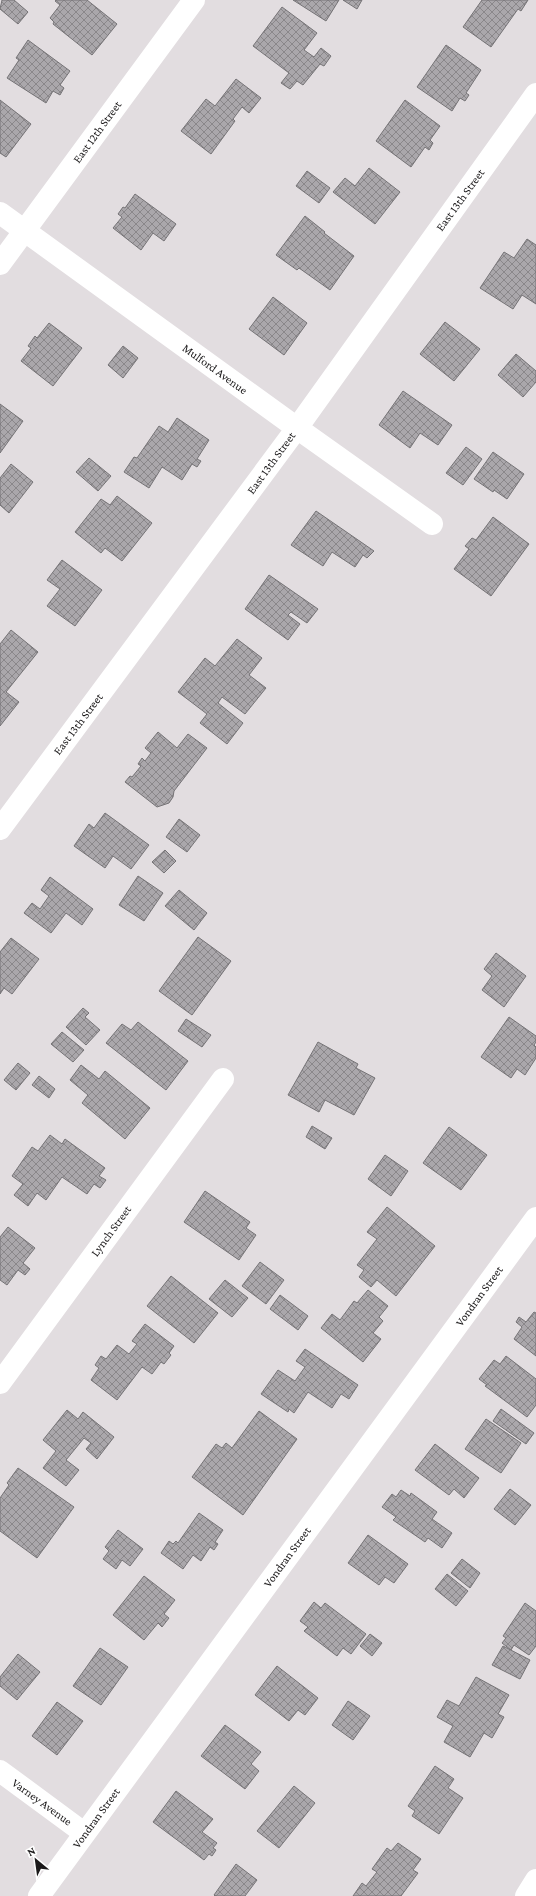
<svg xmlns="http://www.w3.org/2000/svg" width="536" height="1896" viewBox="0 0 536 1896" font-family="'Crimson Pro',serif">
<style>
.building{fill:url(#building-cross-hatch);stroke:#757376}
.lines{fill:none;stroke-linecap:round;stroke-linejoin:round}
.street{stroke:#fff;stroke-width:22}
.labels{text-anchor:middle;stroke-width:3.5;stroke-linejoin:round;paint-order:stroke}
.street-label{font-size:12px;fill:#1b191a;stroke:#fff}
</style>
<defs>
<pattern id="building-cross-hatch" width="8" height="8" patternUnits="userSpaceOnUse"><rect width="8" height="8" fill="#aaa7ab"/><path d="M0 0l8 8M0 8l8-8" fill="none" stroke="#8a878a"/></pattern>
</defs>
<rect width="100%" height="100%" fill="#e2dde0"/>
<g class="building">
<polygon points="2,0 14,0 28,12 18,24 0,9"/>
<polygon points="56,0 87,0 117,24 92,55 53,24 54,22 50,18 60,5 55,1"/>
<polygon points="293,0 339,0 326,21"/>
<polygon points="343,0 362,0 357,9"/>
<polygon points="482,0 528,0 521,11 518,9 491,47 463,27"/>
<polygon points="282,7 317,33 304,50 314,57 321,48 331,56 324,66 320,64 303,85 297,81 290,89 281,83 289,73 253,46"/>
<polygon points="28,40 70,71 60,85 64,88 60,95 53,91 46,103 7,78 19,60 16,58"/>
<polygon points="446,45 481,70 466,93 469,95 465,101 460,98 452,111 417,87"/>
<polygon points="236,79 261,98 249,113 242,107 233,119 235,121 211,154 181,131 206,99 215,106"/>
<polygon points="0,100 31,124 6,157 0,153"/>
<polygon points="405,100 440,126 430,140 433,143 429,150 425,147 411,167 376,141"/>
<polygon points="369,168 400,192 375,224 333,192 345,178 355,186"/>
<polygon points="307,171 330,188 319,203 296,186"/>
<polygon points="135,194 176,224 164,241 153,233 141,250 113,228 122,217 118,214 123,207 125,208"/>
<polygon points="305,216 325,232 324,233 354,256 330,290 299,268 297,270 276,255"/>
<polygon points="527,239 536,245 536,304 522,295 513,309 480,288 504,252 514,258"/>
<polygon points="273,297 307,323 284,355 249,329"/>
<polygon points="445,322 480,349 454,381 420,354"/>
<polygon points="49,323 82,348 53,386 21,361 31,348 28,346 35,336 37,338"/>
<polygon points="123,346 138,358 123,378 108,365"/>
<polygon points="516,354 536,371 536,382 523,397 498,375"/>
<polygon points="403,391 452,425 438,445 420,433 410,448 379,425"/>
<polygon points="0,404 23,421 0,453"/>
<polygon points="177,418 209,440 197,459 201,461 197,467 192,464 182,480 162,467 149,488 124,472 134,457 137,458 159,426 168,432"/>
<polygon points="466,447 482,459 463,485 446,473"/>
<polygon points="493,452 524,474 507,499 494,490 493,492 474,479"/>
<polygon points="89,458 111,476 98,491 76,472"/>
<polygon points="11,464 33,482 9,513 0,505 0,478"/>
<polygon points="117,496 152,523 122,561 105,548 101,553 75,532 101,499 110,505"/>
<polygon points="316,511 374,551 367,558 363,555 355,567 332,552 323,566 291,545"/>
<polygon points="493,517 529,544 491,596 454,569 469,549 465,546 472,538 476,540"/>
<polygon points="62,560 102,590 75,626 47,606 60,589 47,580"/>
<polygon points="269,575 318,609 307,623 291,612 288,615 300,624 288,640 245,609"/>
<polygon points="11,630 38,652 6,692 19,702 0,726 0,644"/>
<polygon points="237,639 262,658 249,675 266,688 245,714 222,697 218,703 243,723 227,744 200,723 207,714 178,692 205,658 215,666"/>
<polygon points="158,732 177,748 188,734 207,748 174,791 173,797 169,803 157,807 125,782 130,776 132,777 141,766 138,764 142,758 145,761 151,753 145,748"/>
<polygon points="105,813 149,845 131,869 113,856 105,868 74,846 89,824 94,828"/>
<polygon points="179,819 200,835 187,852 166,837"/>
<polygon points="165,850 176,861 164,873 152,862"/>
<polygon points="138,876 163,893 144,921 119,905"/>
<polygon points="50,877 93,909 82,925 66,913 51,933 24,913 32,903 40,909 49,896 41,890"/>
<polygon points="179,890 207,913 194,930 165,906"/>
<polygon points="198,937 231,961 192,1015 159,991"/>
<polygon points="11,938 39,959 12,994 4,988 0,994 0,952"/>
<polygon points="496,953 526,976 504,1007 482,990 492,976 484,969"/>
<polygon points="83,1008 89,1013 85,1017 100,1030 86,1045 66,1027"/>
<polygon points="509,1017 536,1036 536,1042 534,1045 536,1047 536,1058 525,1075 517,1069 511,1078 481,1057"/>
<polygon points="186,1019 211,1035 202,1047 178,1031"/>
<polygon points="138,1022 188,1061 166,1090 106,1043 122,1024 131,1030"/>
<polygon points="62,1032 84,1050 73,1062 51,1044"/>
<polygon points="318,1042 358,1064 356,1068 375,1078 354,1115 325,1100 319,1112 288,1095"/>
<polygon points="18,1063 30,1073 16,1090 4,1080"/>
<polygon points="81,1065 99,1079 105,1071 150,1108 125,1139 82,1103 88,1095 70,1080"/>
<polygon points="39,1076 55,1089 49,1098 32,1085"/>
<polygon points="312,1126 332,1138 325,1149 306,1137"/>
<polygon points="449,1127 487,1155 461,1190 423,1163"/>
<polygon points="50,1135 62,1144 65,1139 105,1168 99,1176 106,1180 100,1188 94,1184 87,1194 62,1177 46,1200 37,1193 28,1206 14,1195 23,1184 12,1176 32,1147 38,1151"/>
<polygon points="385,1155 408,1171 391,1196 368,1179"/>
<polygon points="205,1191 250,1222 246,1228 256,1235 239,1260 184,1222"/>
<polygon points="387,1207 435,1246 396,1296 377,1280 371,1287 359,1277 364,1270 357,1265 377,1239 367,1232"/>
<polygon points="8,1227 35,1248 23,1263 30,1269 25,1275 18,1270 7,1285 0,1280 0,1237"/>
<polygon points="260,1262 284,1280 266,1304 242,1286"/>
<polygon points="171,1276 218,1313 194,1343 147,1306"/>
<polygon points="225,1280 248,1298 232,1317 209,1299"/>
<polygon points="368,1290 388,1306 379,1317 383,1321 373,1333 381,1339 363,1362 321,1328 332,1314 340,1320 354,1301 357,1303"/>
<polygon points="280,1295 308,1316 298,1330 270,1309"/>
<polygon points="534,1312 536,1313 536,1356 514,1339 522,1327 516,1322 519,1317 526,1322"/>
<polygon points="145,1324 174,1346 169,1353 171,1355 164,1364 161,1362 152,1374 142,1367 117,1400 91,1380 99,1368 95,1365 101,1356 106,1359 117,1345 129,1354 137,1344 132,1341"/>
<polygon points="305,1349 358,1385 349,1399 341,1394 332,1408 308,1392 294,1413 289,1409 288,1412 261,1394 278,1370 295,1381 305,1367 296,1361"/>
<polygon points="506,1356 536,1379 536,1405 527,1417 485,1386 487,1385 479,1379 494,1360 500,1364"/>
<polygon points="501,1409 534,1433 526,1444 493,1421"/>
<polygon points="67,1410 78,1419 83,1412 114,1437 97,1459 86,1449 91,1443 84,1438 66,1460 79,1470 66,1486 43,1468 56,1451 43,1440"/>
<polygon points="259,1411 297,1439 243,1515 192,1477 216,1444 222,1448 226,1443 232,1448"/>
<polygon points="486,1419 521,1443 501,1473 465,1449"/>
<polygon points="435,1444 479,1478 464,1498 454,1489 449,1495 415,1470"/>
<polygon points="18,1468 74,1507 37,1558 0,1531 0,1498 9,1485 7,1483"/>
<polygon points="510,1489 531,1505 515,1525 494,1509"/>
<polygon points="401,1490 410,1496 411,1493 437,1512 432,1519 452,1533 442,1548 428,1538 425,1542 393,1520 396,1517 382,1507 392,1494 396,1497"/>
<polygon points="199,1513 223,1530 215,1542 218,1544 214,1550 210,1547 201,1561 193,1555 183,1569 161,1553 169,1541 173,1544 176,1541 178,1543"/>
<polygon points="118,1530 143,1549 130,1566 122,1560 116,1569 103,1559 109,1551 105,1547"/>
<polygon points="368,1535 408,1564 394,1583 385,1577 379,1585 348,1563"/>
<polygon points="462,1559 480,1573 470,1588 451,1573"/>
<polygon points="447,1574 468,1591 456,1606 435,1589"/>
<polygon points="144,1576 175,1600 164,1614 169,1618 162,1627 158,1623 144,1640 113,1615"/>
<polygon points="314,1602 321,1608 325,1603 366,1634 351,1654 343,1648 337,1656 304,1631 308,1627 300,1621"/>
<polygon points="525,1603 536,1611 536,1646 529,1655 514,1645 511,1650 502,1643 506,1638 503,1636"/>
<polygon points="370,1634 382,1643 372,1656 360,1646"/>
<polygon points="503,1646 530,1660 520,1679 492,1665"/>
<polygon points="100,1648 128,1667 101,1705 73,1686"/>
<polygon points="18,1654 40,1672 17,1700 0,1686 0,1677"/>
<polygon points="277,1666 318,1698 305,1715 298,1710 289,1721 255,1695"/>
<polygon points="476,1677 509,1695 498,1714 504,1717 492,1738 484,1733 470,1757 444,1742 453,1726 437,1717 447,1700 459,1706"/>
<polygon points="348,1701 370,1716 353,1740 332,1725"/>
<polygon points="57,1702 83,1721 57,1755 32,1736"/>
<polygon points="225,1725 261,1752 251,1764 259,1771 245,1789 201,1756"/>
<polygon points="435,1766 454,1779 448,1788 463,1798 439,1834 412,1816 415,1811 408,1806"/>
<polygon points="294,1786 315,1803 279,1848 257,1831"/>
<polygon points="176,1791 213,1819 202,1832 217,1843 213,1848 216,1850 212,1856 209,1854 204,1860 153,1822"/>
<polygon points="398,1843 421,1859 413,1870 418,1873 401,1896 353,1896 362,1883 366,1886 377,1872 372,1869 387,1848 391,1851"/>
<polygon points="236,1864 257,1880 245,1896 215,1896 214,1895"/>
</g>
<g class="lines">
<g class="street">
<polyline points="0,213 297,428 432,524"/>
<polyline points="0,264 194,0"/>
<polyline points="0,829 297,428 536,94"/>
<polyline points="0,1383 223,1079"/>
<polyline points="0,1771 84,1833"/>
<polyline points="39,1896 536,1218"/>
<polyline points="526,1896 536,1880"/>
</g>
</g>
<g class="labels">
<g class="street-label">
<text transform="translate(97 132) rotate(-54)" y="4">East 12th Street</text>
<text transform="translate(460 200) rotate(-54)" y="4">East 13th Street</text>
<text transform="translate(215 369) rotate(36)" y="4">Mulford Avenue</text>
<text transform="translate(271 463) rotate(-54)" y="4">East 13th Street</text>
<text transform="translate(78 724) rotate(-53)" y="4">East 13th Street</text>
<text transform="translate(111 1231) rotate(-54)" y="4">Lynch Street</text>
<text transform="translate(479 1296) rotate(-54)" y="4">Vondran Street</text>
<text transform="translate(287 1557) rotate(-54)" y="4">Vondran Street</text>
<text transform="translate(42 1802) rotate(36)" y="4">Varney Avenue</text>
<text transform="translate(96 1818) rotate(-54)" y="4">Vondran Street</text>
</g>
</g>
<g transform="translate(36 1860) rotate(331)" stroke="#ffffff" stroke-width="3" paint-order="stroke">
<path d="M0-3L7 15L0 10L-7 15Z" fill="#1b191a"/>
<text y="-6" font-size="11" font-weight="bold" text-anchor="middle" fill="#1b191a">N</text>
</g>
</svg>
